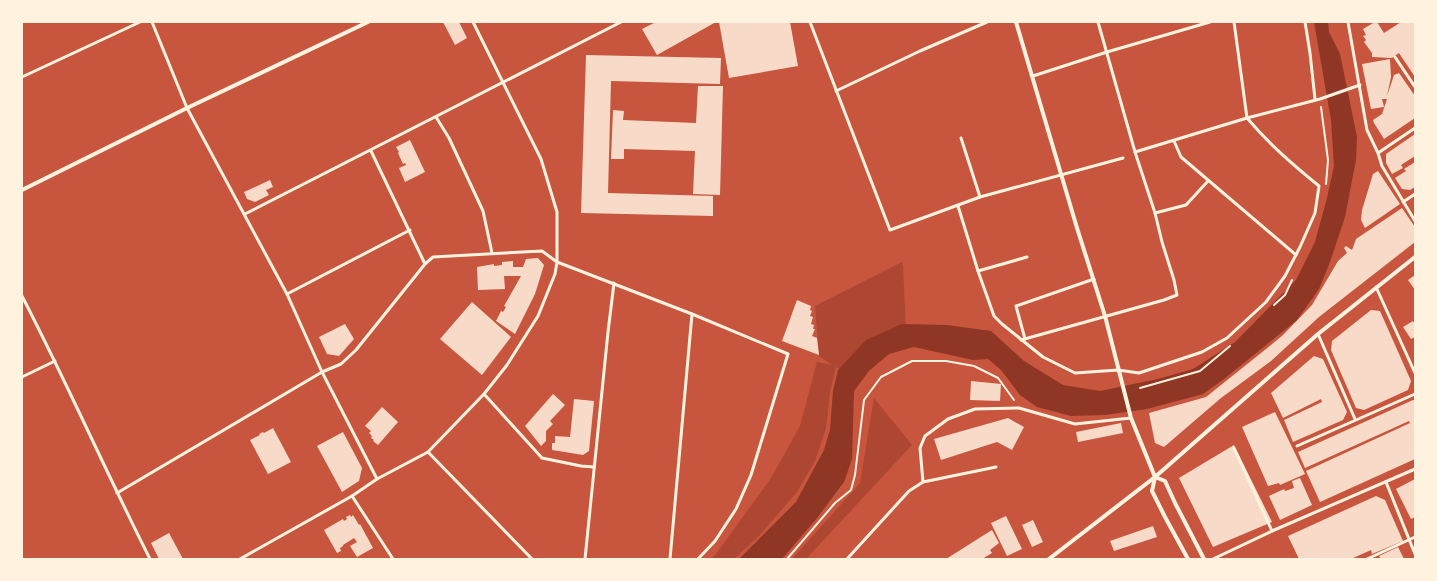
<svg xmlns="http://www.w3.org/2000/svg" width="1437" height="581" viewBox="0 0 1437 581" font-family="'Libre Baskerville',serif">
<style>
.green{fill:#ae4732}
.water{fill:#8f3625}
.building{fill:#f7dbc8}
.lines{fill:none;stroke-linecap:round;stroke-linejoin:round}
.path{stroke:#fff3e0;stroke-width:2}
.service{stroke:#fff3e0;stroke-width:3}
.minor{stroke:#fff3e0;stroke-width:4}
</style>
<rect width="100%" height="100%" fill="#c8553d"/>
<g class="green">
<polygon points="902,262 903,266 906,332 846,373 836,367 830,392 826,428 815,461 797,492 759,536 734,559 711,559 716,554 771,478 800,426 817,362 832,365 819,356 815,306"/>
<polygon points="874,398 912,445 806,559 792,559 860,483"/>
</g>
<polygon class="water" points="1314,22 1328,22 1329,32 1340,54 1357,137 1356,160 1345,217 1330,262 1319,289 1297,320 1224,379 1203,394 1147,409 1105,415 1071,416 1037,407 1020,395 1001,370 988,359 973,360 914,347 889,354 869,371 854,391 852,459 844,482 817,518 782,559 739,559 796,502 824,450 830,430 833,391 838,370 866,340 902,324 947,325 991,331 1024,361 1063,385 1100,391 1158,379 1193,369 1235,342 1296,280 1315,242 1327,198 1334,166 1331,120"/>
<g class="building">
<polygon points="443,22 459,22 467,38 455,45"/>
<polygon points="656,22 716,22 657,55 642,29"/>
<polygon points="719,22 790,22 798,66 729,78"/>
<polygon points="1375,22 1377,22 1384,33 1401,22 1415,22 1415,77 1399,53 1392,58 1372,57 1372,53 1364,42 1366,40 1363,36 1366,35 1363,29"/>
<polygon points="586,55 721,58 720,84 611,81 608,193 713,196 713,216 581,213"/>
<polygon points="1390,59 1391,77 1387,96 1394,75 1399,73 1415,96 1415,118 1384,139 1374,123 1373,120 1382,114 1387,99 1382,99 1384,107 1371,109 1362,64"/>
<polygon points="698,86 723,86 720,195 693,194 695,151 624,149 624,159 611,159 613,110 624,111 623,120 696,123"/>
<polygon points="1415,134 1415,156 1401,165 1403,168 1392,174 1386,163 1386,154"/>
<polygon points="410,140 425,172 405,182 399,168 406,165 405,163 403,164 398,153 399,152 396,147"/>
<polygon points="1415,162 1415,187 1410,190 1402,189 1395,178 1406,171 1404,169"/>
<polygon points="1378,171 1400,204 1365,228 1361,220 1362,210 1373,174"/>
<polygon points="270,180 273,187 266,190 269,195 255,202 247,199 244,192"/>
<polygon points="1402,208 1415,227 1415,242 1319,317 1271,361 1221,398 1164,447 1155,443 1149,413 1206,397 1271,345 1283,335 1312,305 1338,261 1347,253 1344,248 1346,246 1352,250 1356,239"/>
<polygon points="538,258 544,265 535,294 515,334 496,321 501,311 503,312 506,307 504,306 521,276 504,276 505,289 478,290 477,267 494,264 494,266 502,265 502,262 513,261 513,267 523,267 526,259"/>
<polygon points="1415,275 1415,290 1408,280"/>
<polygon points="797,300 811,306 810,310 812,311 810,316 813,317 811,324 814,325 813,329 815,329 812,336 817,338 819,355 782,341"/>
<polygon points="472,302 511,337 482,375 440,339"/>
<polygon points="1371,310 1380,311 1411,381 1408,390 1364,410 1356,408 1331,350 1332,341"/>
<polygon points="1413,321 1415,325 1415,337 1411,339 1403,327"/>
<polygon points="345,324 354,339 339,356 327,354 319,337"/>
<polygon points="1314,356 1323,359 1347,412 1343,420 1293,442 1284,420 1322,402 1321,399 1283,418 1271,393"/>
<polygon points="971,381 1001,384 1000,401 970,400"/>
<polygon points="553,394 565,405 550,421 553,424 546,431 546,441 541,446 525,426"/>
<polygon points="574,399 594,401 589,451 583,455 552,450 552,443 555,443 555,436 570,437"/>
<polygon points="1413,400 1415,400 1415,459 1320,502 1306,471 1410,423 1409,421 1305,468 1298,452"/>
<polygon points="382,407 398,422 378,445 373,441 374,440 371,438 372,436 369,433 371,431 365,426"/>
<polygon points="1275,412 1305,474 1280,485 1279,483 1268,486 1242,427"/>
<polygon points="1008,418 1024,427 1012,450 997,442 941,460 934,439"/>
<polygon points="1121,423 1123,433 1078,442 1076,432"/>
<polygon points="273,428 291,462 268,474 250,440 260,435 259,434 263,432 264,433"/>
<polygon points="343,432 362,468 359,481 342,492 317,446"/>
<polygon points="1234,445 1272,522 1213,547 1179,478"/>
<polygon points="1300,478 1312,505 1280,520 1269,496 1284,489 1285,491 1294,488 1292,481"/>
<polygon points="1415,479 1415,517 1411,519 1396,489"/>
<polygon points="1376,496 1385,500 1403,541 1372,554 1371,550 1351,559 1299,559 1288,536"/>
<polygon points="350,515 351,517 353,515 359,525 360,524 373,548 357,557 350,546 357,542 354,538 343,545 343,546 340,548 341,551 337,553 324,530 343,519 344,521 347,519 346,517"/>
<polygon points="1006,516 1022,549 1007,556 991,523"/>
<polygon points="1033,520 1043,542 1032,547 1022,525"/>
<polygon points="1153,526 1157,537 1114,551 1110,541"/>
<polygon points="992,530 999,543 990,550 992,553 982,559 946,559"/>
<polygon points="169,533 183,559 159,559 151,543"/>
<polygon points="1398,547 1404,559 1381,559 1379,556"/>
</g>
<g class="lines">
<g class="path">
<polyline points="1321,107 1328,160 1326,184"/>
<polyline points="1274,305 1285,295 1292,280"/>
<polyline points="1140,388 1200,371 1230,346"/>
<polyline points="787,559 835,503 851,490 855,475 864,400 881,377 912,361 946,361 974,366 998,378 1014,400"/>
</g>
<g class="service">
<polyline points="152,22 187,108 287,294 322,372 377,479"/>
<polyline points="810,22 890,230 980,197 1123,158"/>
<polyline points="1234,22 1247,118"/>
<polyline points="1305,22 1310,53 1315,99"/>
<polyline points="1348,22 1367,130 1378,153 1382,166 1415,221"/>
<polyline points="1395,57 1415,87"/>
<polyline points="1033,76 1107,52 1210,22"/>
<polyline points="22,77 140,22"/>
<polyline points="836,91 920,51 987,22"/>
<polyline points="436,117 449,138 483,211 492,253"/>
<polyline points="961,138 980,197"/>
<polyline points="1174,141 1181,157 1296,255"/>
<polyline points="371,151 425,264"/>
<polyline points="1135,152 1247,118 1320,99 1360,85"/>
<polyline points="1378,153 1415,128"/>
<polyline points="1403,202 1415,194"/>
<path d="M958 206 978 271 994 316 1002 324 1043 357 1075 373 1118 370 1139 373 1202 352 1227 338 1266 302 1285 276 1300 247 1315 213 1319 186C1292 164 1270 145 1247 118"/>
<polyline points="1155,213 1186,205 1208,181"/>
<polyline points="245,214 621,22"/>
<polyline points="978,271 1027,257"/>
<polyline points="1376,287 1415,373"/>
<polyline points="287,294 410,230"/>
<path d="M22 296C67 383 106 472 150 559"/>
<polyline points="1318,334 1355,419"/>
<polyline points="1025,339 1016,306 1094,279"/>
<polyline points="1021,340 1164,300 1177,295 1174,280 1162,242 1155,213 1135,152 1098,22"/>
<polyline points="22,377 55,361"/>
<polyline points="484,394 542,458 581,466 594,467"/>
<polyline points="1297,446 1415,394"/>
<polyline points="1234,448 1272,531"/>
<polyline points="428,452 532,559"/>
<polyline points="923,482 920,448 925,436 948,419 975,409 1019,408 1075,424 1131,418"/>
<polyline points="1386,482 1415,554"/>
<polyline points="117,493 322,372 341,364 356,350 425,264 433,257 542,251 557,262 692,314 788,354 751,475 736,509 715,541 698,559"/>
<polyline points="352,496 393,559"/>
<polyline points="240,559 352,496 377,479 428,452 484,394 507,365 538,316 555,274 557,262 557,212 541,159 473,22"/>
<polyline points="585,559 608,332 614,283"/>
<polyline points="670,559 692,314"/>
<polyline points="847,559 909,491 923,482 996,467"/>
<polyline points="1213,559 1272,531 1415,469"/>
<polyline points="1367,559 1415,537"/>
</g>
<g class="minor">
<polyline points="1016,22 1077,228 1105,316 1131,418 1155,477 1152,491 1165,517 1188,559"/>
<polyline points="22,190 187,108 368,22"/>
<polyline points="1155,477 1165,481 1175,503 1204,559"/>
<polyline points="1049,559 1155,477 1318,334 1415,257"/>
</g>
</g>
<rect width="1437" height="581" fill="none" stroke="#fff3e0" stroke-width="46"/>
</svg>
